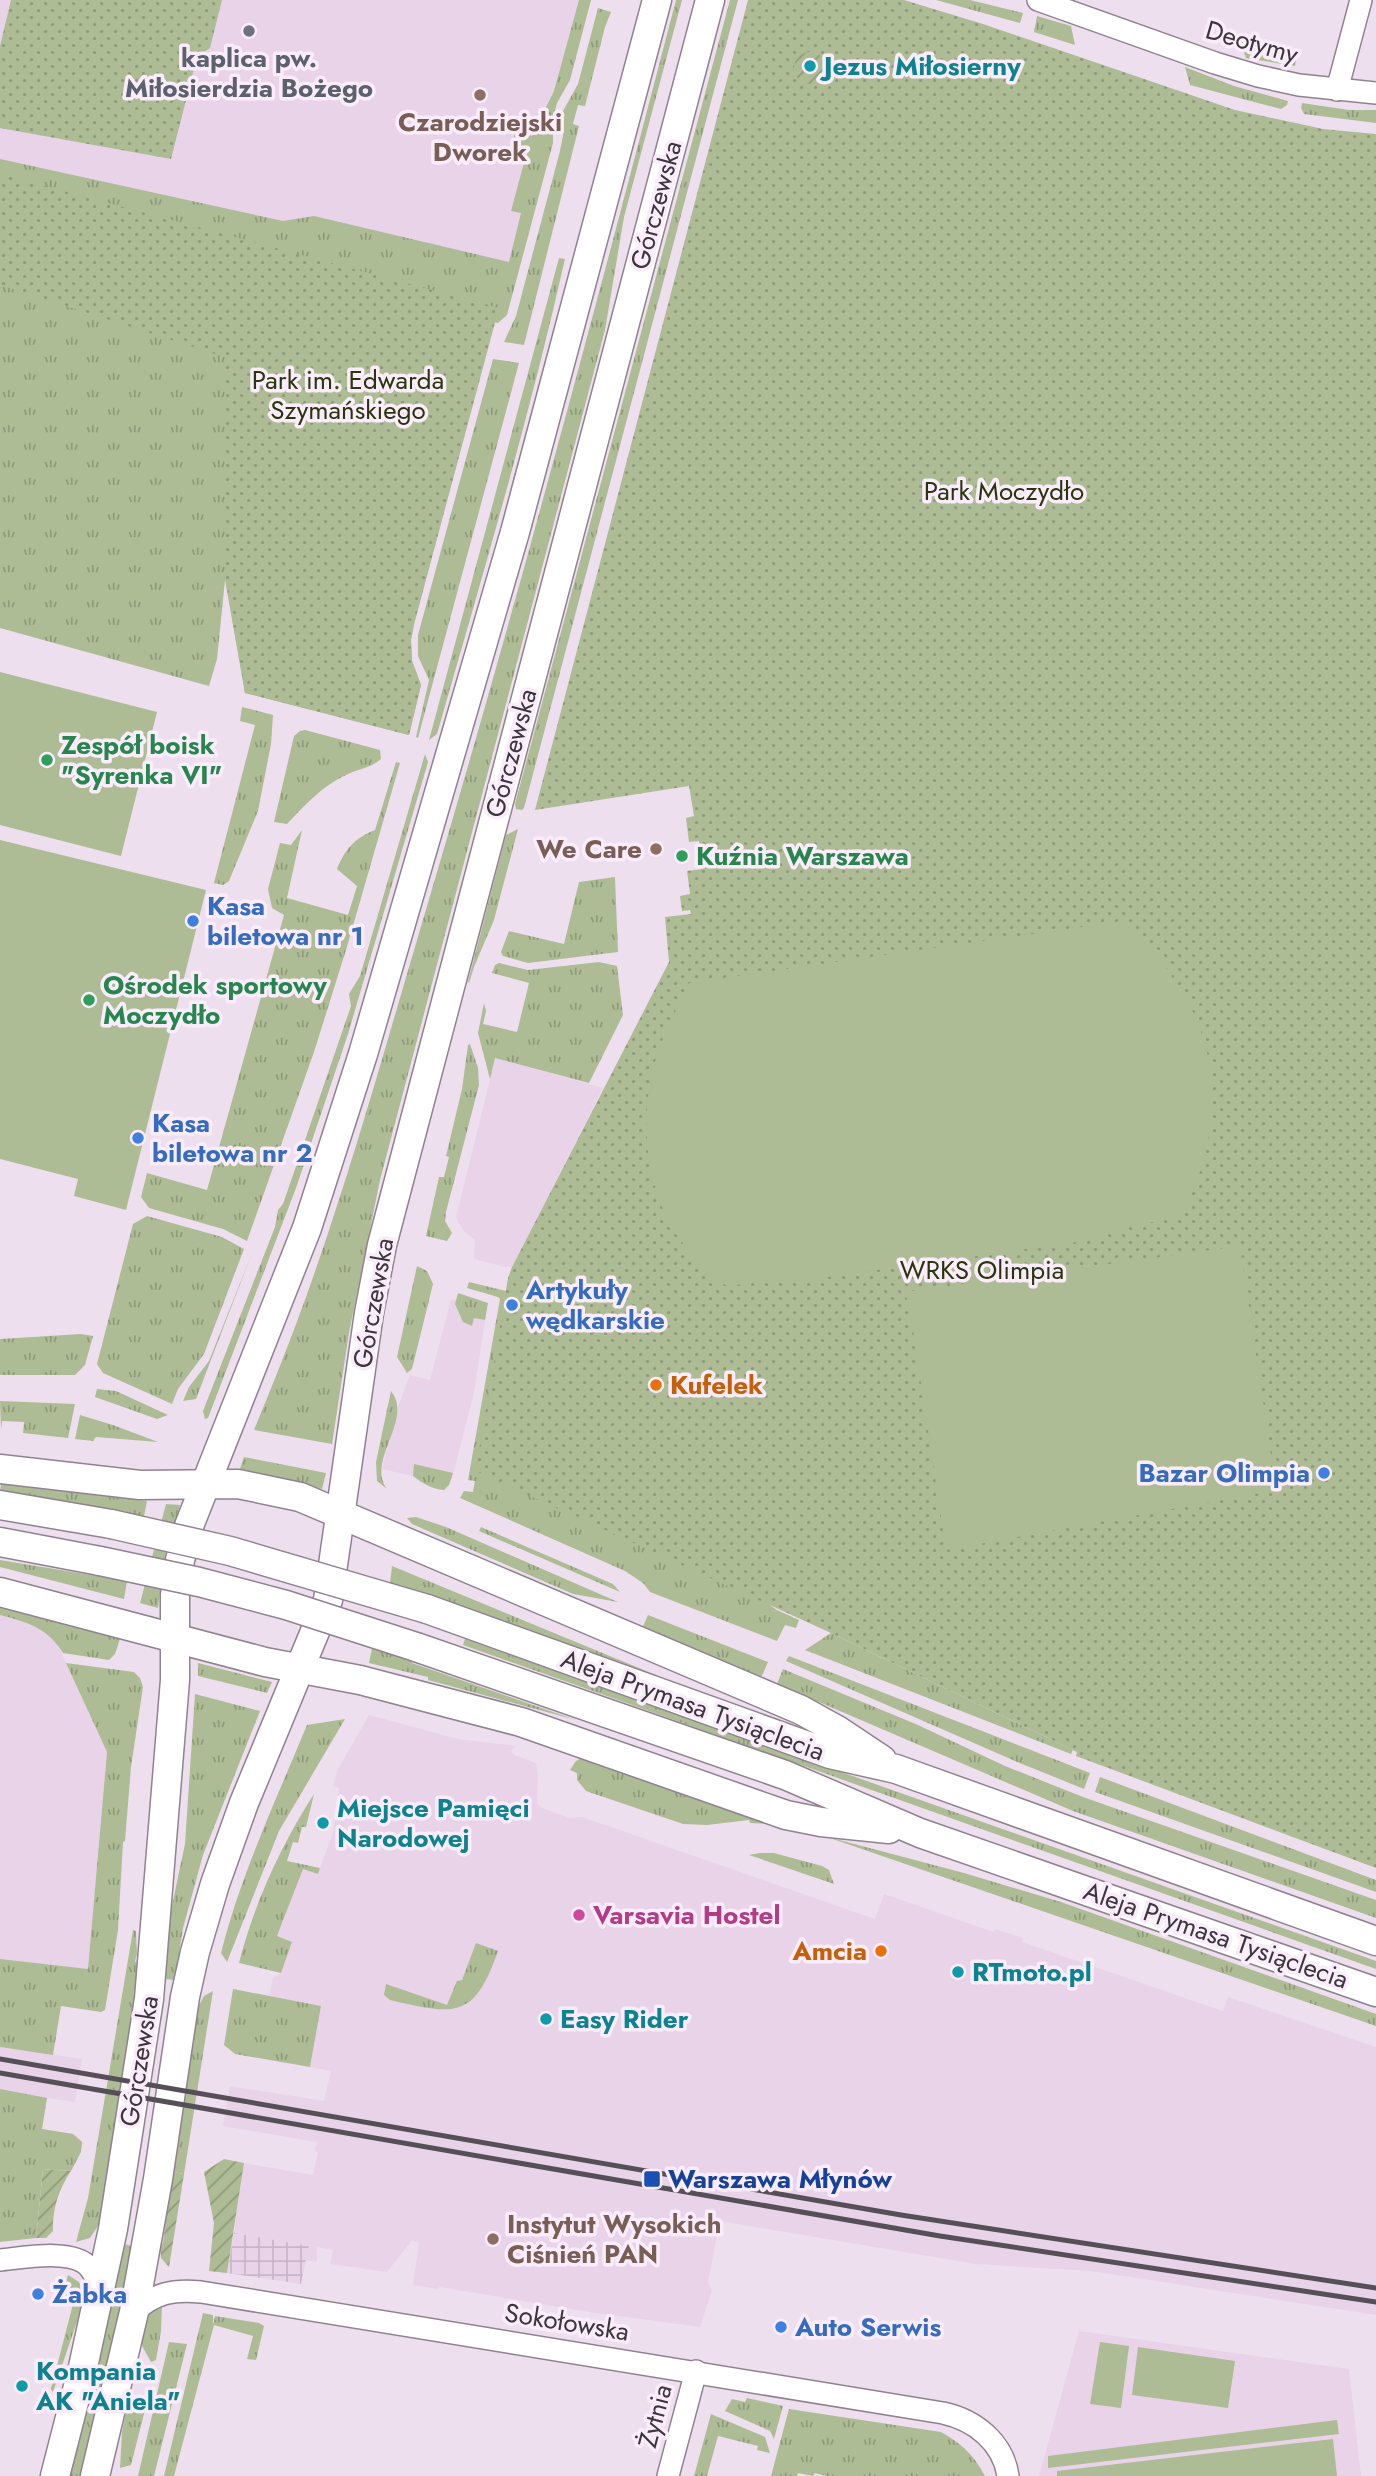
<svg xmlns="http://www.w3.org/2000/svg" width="1376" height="2476" viewBox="0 0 1376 2476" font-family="Jost,sans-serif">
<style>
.built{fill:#e8d3e9}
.industrial{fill:url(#industrial-grid)}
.grass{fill:url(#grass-tufts)}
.park{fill:url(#park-dots)}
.garden{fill:url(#garden-furrows)}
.pitch{fill:#adbc94}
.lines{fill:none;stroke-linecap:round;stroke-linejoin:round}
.minor-casing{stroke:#908291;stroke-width:24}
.major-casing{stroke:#908291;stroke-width:31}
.minor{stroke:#fff;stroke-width:21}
.major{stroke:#fff;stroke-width:28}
.rail{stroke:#564f57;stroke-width:5}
.major-bridge-casing{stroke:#908291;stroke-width:31;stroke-linecap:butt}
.major-bridge{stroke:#fff;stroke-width:28}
.worship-dot{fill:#6b7280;stroke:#fbecfc;stroke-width:2.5}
.culture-dot{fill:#0f9aa8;stroke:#fbecfc;stroke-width:2.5}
.education-dot{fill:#8d6e63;stroke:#fbecfc;stroke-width:2.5}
.leisure-dot{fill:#2e9e5b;stroke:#fbecfc;stroke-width:2.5}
.shop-dot{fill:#3f7fe0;stroke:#fbecfc;stroke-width:2.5}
.food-dot{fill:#e8710a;stroke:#fbecfc;stroke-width:2.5}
.hotel-dot{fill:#d1479c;stroke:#fbecfc;stroke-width:2.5}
.transit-dot{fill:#1a4fb4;stroke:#fbecfc;stroke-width:2.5}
.labels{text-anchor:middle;stroke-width:7;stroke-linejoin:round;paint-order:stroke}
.street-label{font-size:26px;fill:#3b353c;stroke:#fbecfc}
.worship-label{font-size:26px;font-weight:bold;fill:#5b616d;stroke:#fbecfc}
.culture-label{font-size:26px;font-weight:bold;fill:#0d838f;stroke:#fbecfc;text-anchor:start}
.education-label{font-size:26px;font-weight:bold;fill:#785e54;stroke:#fbecfc}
.park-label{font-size:26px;fill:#29350b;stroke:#fbecfc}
.leisure-label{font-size:26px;font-weight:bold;fill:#27864d;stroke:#fbecfc;text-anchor:start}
.shop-label{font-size:26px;font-weight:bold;fill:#366cbe;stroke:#fbecfc;text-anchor:start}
.food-label{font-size:26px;font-weight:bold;fill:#c56008;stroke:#fbecfc;text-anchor:start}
.hotel-label{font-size:26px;font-weight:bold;fill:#b23c85;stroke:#fbecfc;text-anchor:start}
.transit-label{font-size:26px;font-weight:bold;fill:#164399;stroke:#fbecfc;text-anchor:start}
</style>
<defs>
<pattern id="industrial-grid" width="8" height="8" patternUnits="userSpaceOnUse" patternTransform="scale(1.75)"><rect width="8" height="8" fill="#e8d3e9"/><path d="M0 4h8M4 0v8" fill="none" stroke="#c8b6c9"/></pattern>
<pattern id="grass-tufts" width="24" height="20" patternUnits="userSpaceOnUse" patternTransform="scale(1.75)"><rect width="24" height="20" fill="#adbc94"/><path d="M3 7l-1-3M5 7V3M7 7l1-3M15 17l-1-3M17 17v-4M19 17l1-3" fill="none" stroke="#8e9a7a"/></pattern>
<pattern id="park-dots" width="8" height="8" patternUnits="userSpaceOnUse" patternTransform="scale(1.75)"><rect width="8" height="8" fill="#adbc94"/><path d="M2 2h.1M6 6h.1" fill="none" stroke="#8e9a7a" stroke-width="1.8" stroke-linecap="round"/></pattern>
<pattern id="garden-furrows" width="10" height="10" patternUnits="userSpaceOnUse" patternTransform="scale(1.75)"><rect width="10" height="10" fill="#adbc94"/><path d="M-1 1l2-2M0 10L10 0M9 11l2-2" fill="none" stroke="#8e9a7a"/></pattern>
</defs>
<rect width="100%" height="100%" fill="#eedfef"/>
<g class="built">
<polygon points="0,0 579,0 510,262 0,174"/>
<polygon points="495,1058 603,1088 512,1267 505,1267 474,1259 475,1240 463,1230 456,1218"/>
<polygon points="451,1299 487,1308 474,1393 452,1478 449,1485 439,1489 430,1487 413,1476 382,1469 398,1407 410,1375 430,1380"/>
<polygon points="0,1615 27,1622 45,1631 56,1641 107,1752 88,1970 0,1959"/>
<polygon points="369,1715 458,1739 516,1746 511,1752 514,1755 536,1763 538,1776 537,1803 542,1808 569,1818 582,1817 875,1919 884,1894 994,1932 995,1929 1023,1938 1022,1942 1223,2011 1228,1997 1376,2047 1376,2315 1091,2271 976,2264 720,2221 708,2282 712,2290 700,2327 589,2312 439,2287 438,2289 413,2285 419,2243 412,2240 387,2272 330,2264 333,2250 317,2247 317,2262 306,2260 309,2246 234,2233 244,2163 313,2175 318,2152 315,2151 317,2142 223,2126 230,2086 324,2101 331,2071 310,2067 321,2006 269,1996 273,1978 281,1973 291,1942 277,1937 303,1868 318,1873 333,1833 339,1788 333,1786 338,1769"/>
<polygon points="0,2047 82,2059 75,2102 47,2098 42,2129 73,2134 82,2142 81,2152 71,2171 43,2169 0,2177"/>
<polygon points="1079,2331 1349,2369 1361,2476 1039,2476"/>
</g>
<polygon class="industrial" points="234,2233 309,2246 301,2284 227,2273"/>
<g class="grass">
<polygon points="579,0 591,0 570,80 557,103 553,118 553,143 507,315 498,323 0,230 0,159 283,221 314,216 509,262 521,213 511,211 528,148 512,144 515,132 532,136 554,91"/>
<path d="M676 0H682L624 217 605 330 380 1180 349 1333 332 1444 254 1430C272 1386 290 1342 306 1297 353 1166 390 1030 430 896 518 599 598 300 676 0Z"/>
<polygon points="730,0 738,0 524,808 522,810 516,809 515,804"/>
<polygon points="936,0 970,0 1023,13 1020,23"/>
<polygon points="598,8 611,12 605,27 585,106 578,105 573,124 579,126 524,345 504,342 516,316 560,151 563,136 563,111 578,84"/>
<polygon points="1037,16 1071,26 1075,45 1034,32"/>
<polygon points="1240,40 1297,55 1295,66 1246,58"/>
<polygon points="1185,67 1234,86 1288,101 1287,105 1281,109 1190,85"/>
<polygon points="1302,103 1349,110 1376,110 1376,123 1304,114 1301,108"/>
<path d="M559 258 565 259C529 419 482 577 437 734L429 740Z"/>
<polygon points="0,263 485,358 414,624 411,640 412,661 421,685 409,735 245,693 225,580 217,659 209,686 0,628"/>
<polygon points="493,359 519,363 418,738 416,737 429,680 418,656 418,635"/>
<polygon points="242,707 273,715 271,744 258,811 229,881 223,885 214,883 255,725 240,721"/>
<path d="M305 730 380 750 381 759C371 768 357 769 346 775 322 786 304 806 287 824L274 822 294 736 300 731Z"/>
<polygon points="425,754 428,762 348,1034 296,1188 208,1418 205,1419 203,1411 275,1227 278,1210 283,1204 351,1006 349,994 360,976"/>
<path d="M396 762 400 763 346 950 314 1052 247 1241 223 1229 149 1208 141 1197 147 1173 207 1190 284 915 272 908 268 889 280 843 291 845 302 830 287 898 348 915 357 886 337 869C345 849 355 838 375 830Z"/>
<polygon points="518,829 494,920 474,967 469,983 468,982 506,835"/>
<polygon points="615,877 618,952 528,963 503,956 501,952 509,931 564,944 579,882"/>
<polygon points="599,962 617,966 623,1015 589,1083 495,1058 490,1079 478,1033 484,1003 486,1011 483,1024 517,1032 529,983 492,973 495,965 499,963 528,970"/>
<polygon points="470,1044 478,1068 479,1085 446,1212 445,1221 452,1233 447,1241 426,1236 439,1177 444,1177 449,1157 446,1156 462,1089 468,1045"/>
<polygon points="147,1216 222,1237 244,1249 204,1354 178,1389 172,1404 103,1373 97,1364 133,1224"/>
<polygon points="252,1253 196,1399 183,1401 189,1387 209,1361"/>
<polygon points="417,1266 427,1271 433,1284 412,1369 407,1373 397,1357"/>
<polygon points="469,1282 506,1291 487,1411 777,1610 799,1620 796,1628 785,1625 777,1641 650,1592 643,1583 625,1571 460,1498 464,1491 473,1492 475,1481 468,1480 500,1299 498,1297 467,1288"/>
<polygon points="458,1293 488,1303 485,1320 474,1318 472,1326 463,1322 455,1304"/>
<polygon points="81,1334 93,1336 85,1365 75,1375 0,1375 0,1339"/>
<polygon points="97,1389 116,1391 168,1415 157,1419 95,1397"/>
<path d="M391 1391C414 1420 366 1460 387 1489L377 1481 376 1462Z"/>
<polygon points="0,1401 75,1404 68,1438 23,1433 24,1422 2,1421 1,1430"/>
<polygon points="80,1415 113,1425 158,1442 96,1437 93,1441 75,1439"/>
<polygon points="244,1457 326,1473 322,1489 240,1469"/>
<path d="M414 1464 453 1473 449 1485 444 1490C432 1489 422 1483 413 1476Z"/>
<polygon points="1,1484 147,1501 144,1516 0,1492"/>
<polygon points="166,1504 180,1505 165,1555 158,1608 140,1603"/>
<polygon points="416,1517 446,1527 618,1602 573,1594 412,1524 407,1518"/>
<polygon points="481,1527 613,1584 620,1592 479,1531"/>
<polygon points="0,1560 127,1581 124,1599 0,1567"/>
<polygon points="392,1566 685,1687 390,1583"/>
<path d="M0 1606 120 1639 115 1654 109 1660 63 1653C48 1628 27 1622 0 1615Z"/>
<polygon points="648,1615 768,1662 761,1678 642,1629"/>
<polygon points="831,1633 1073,1750 1071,1754 805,1650"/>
<polygon points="465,1639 1376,1961 1376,1969 463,1645"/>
<polygon points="372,1648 412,1661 412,1663 576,1720 428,1680 428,1677 369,1663"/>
<polygon points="789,1656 1090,1773 1084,1789 1015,1761 786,1661"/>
<polygon points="66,1663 134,1672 140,1678 143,1687 131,1767 125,1841 123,1842 118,1930 105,2010 101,2012 61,2006 53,2055 0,2047 0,1959 88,1969 107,1752"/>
<polygon points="198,1663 272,1682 267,1693 198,1676"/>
<polygon points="783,1669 918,1725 1005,1766 1083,1797 1376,1900 1376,1918 1073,1811 777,1684"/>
<polygon points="195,1694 260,1711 203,1855 183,1928 175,1980 164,1979 170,1915 185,1844"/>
<path d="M345 1719 279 1831 227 1962 221 1953C241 1874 276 1800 307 1725Z"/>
<polygon points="583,1757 790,1825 750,1823 749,1820 707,1825 683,1824 586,1791 577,1780 577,1773 570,1770 576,1761"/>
<polygon points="1100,1777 1376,1880 1376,1892 1095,1792"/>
<path d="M314 1794 306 1827H302L298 1843 293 1842 287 1861 320 1868 318 1874 303 1869 277 1936 292 1942 281 1973 239 1963C254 1904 281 1845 314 1794Z"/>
<polygon points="824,1836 964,1873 1061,1902 1376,2014 1376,2026"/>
<polygon points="760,1853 774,1853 822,1866 829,1870 834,1884 749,1855"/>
<polygon points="133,1930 136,1931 137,1954 135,1961 138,1965 137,1979 100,2223 90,2238 76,2242 88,2198"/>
<path d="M476 1943 498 1951C474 2020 455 2015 390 2000L384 1995 386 1984 447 2005 457 1981 462 1980Z"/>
<polygon points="233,1989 321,2006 310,2067 235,2054 224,2045"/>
<polygon points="213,1991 184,2174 172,2172 177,2154 175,2151 198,2007 204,1996"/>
<polygon points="0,2089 47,2098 42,2129 73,2134 82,2142 81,2152 71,2171 43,2169 36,2238 0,2242"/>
<polygon points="123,2244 133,2246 129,2269 83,2476 68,2476"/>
<polygon points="68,2275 79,2282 85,2298 53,2392 51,2389 74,2300 62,2296"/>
<polygon points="162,2303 161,2331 156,2360 151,2362 141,2344 149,2315"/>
<polygon points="203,2313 213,2315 213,2325 215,2316 259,2323 264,2326 256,2360 247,2359 253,2336 214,2325 174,2476 164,2476"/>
<polygon points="169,2342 187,2344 154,2476 138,2476"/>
<polygon points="747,2398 783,2406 774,2439 770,2431 725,2411 732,2399 745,2402"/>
<polygon points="143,2402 146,2406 131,2465 120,2468 122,2432 126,2412"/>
<path d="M789 2409 941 2432C962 2444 974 2455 985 2476H826L815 2473 813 2476 798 2473 797 2476H771Z"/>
<polygon points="711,2414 765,2437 770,2453 757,2450 758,2446 718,2436 707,2476 694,2476"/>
</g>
<g class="park">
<polygon points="11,0 222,0 210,48 197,57 171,159 0,128 0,46"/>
<polygon points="748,0 904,0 983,24 1235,110 1323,129 1376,134 1376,1868 1076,1756 1077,1752 831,1633 478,1472 477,1462 508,1278 512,1267 669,962 665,917 691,914 690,910 682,911 680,896 690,894 687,871 702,869 699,841 689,842 686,818 694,816 689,786 535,810"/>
<polygon points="0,174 499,308 414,624 411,640 412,661 421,685 409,735 245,693 225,577 225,357 0,285"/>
</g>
<g class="garden">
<circle cx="810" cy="68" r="16"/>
<polygon points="224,2159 244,2163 227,2273 209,2271 214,2223 204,2172"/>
<path d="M43 2169 71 2171C59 2189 52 2209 53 2231L46 2238H36Z"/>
<polygon points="172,2172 184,2174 169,2267 161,2258 160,2245 163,2243"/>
</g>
<g class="pitch">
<polygon points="0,672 157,712 121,856 0,825"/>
<polygon points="0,840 206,890 126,1210 74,1196 78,1179 0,1159"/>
<path d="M1124 921C1144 942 1164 963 1179 987 1226 1059 1220 1145 1180 1218L1139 1224 1091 1240 786 1283C779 1282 771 1280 764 1281 751 1281 734 1288 722 1284 706 1278 695 1259 685 1246 645 1196 638 1121 655 1062 663 1034 677 1008 689 983Z"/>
<polygon points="1240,1246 1271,1455 1272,1491 946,1550 910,1310 905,1292"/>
<polygon points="1100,2342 1129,2346 1121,2408 1090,2404"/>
<polygon points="1138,2347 1235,2361 1228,2408 1132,2395"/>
<polygon points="1337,2420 1339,2434 1048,2468 1048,2456"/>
<polygon points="1333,2439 1337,2476 1057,2476 1057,2471"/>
</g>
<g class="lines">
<defs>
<g id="minor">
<polyline points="1038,0 1215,63 1258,76 1299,85 1376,93"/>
<polyline points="1337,90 1361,0"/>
<path d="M0 2260C22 2258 73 2248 89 2267 94 2273 97 2281 101 2287"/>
<path d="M134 2312C155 2293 173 2289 201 2292L943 2413C975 2420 1003 2442 1008 2476"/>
<polyline points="668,2476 696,2371"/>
</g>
<g id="major">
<polyline points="0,1469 140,1485 238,1484 300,1497 801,1710 837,1730 882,1760"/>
<polyline points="0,1505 111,1524"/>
<polyline points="0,1542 100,1561"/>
<polyline points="0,1592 265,1662 360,1680 521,1722 786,1815 821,1822 889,1829"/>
<polyline points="427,1609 830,1754 896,1769 1376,1941"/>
<polyline points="416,1647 785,1775 920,1833 1376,1992"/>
<polyline points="55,2476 83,2367 113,2229 149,1999 175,1680 175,1595 180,1560 189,1526 307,1228 363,1054 515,532 657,0"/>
<polyline points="95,2476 134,2312 158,2179 185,1997 195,1952 215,1884 244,1803 328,1600 369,1313 382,1245 710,0"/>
</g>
</defs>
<use href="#minor" class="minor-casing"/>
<use href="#major" class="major-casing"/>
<use href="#minor" class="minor"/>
<use href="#major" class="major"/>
<g class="rail">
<polyline points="0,2059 901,2215 1376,2288"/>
<polyline points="0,2073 940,2236 1376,2302"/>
</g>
<defs>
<g id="major-bridge">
<polyline points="111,1524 230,1551 427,1609"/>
<polyline points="100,1561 199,1582 286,1605 416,1647"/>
</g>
</defs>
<use href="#major-bridge" class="major-bridge-casing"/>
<use href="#major-bridge" class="major-bridge"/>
</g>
<circle class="worship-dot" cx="249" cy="31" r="7"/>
<g class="culture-dot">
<circle cx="810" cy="66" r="7"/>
<circle cx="323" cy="1823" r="7"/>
<circle cx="958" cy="1972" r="7"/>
<circle cx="546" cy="2019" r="7"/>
<circle cx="22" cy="2386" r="7"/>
</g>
<g class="education-dot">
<circle cx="480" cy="95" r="7"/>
<circle cx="656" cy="849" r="7"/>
<circle cx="493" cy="2239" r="7"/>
</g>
<g class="leisure-dot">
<circle cx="47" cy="760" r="7"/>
<circle cx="682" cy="856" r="7"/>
<circle cx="89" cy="1000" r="7"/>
</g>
<g class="shop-dot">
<circle cx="193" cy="921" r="7"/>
<circle cx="138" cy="1138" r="7"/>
<circle cx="512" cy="1305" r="7"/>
<circle cx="1324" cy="1473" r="7"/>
<circle cx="38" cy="2294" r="7"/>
<circle cx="781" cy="2327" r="7"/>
</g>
<g class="food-dot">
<circle cx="656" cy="1385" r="7"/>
<circle cx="881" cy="1951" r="7"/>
</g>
<circle class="hotel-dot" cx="579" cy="1915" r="7"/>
<rect class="transit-dot" x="643" y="2170" width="18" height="18" rx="3.5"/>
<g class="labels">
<g class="street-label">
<text transform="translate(1252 42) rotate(16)" y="9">Deotymy</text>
<text transform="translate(656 205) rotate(-75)" y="9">Górczewska</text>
<text transform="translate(511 753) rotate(-75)" y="9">Górczewska</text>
<text transform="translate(373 1303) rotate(-80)" y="9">Górczewska</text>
<text transform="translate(693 1705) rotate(20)" y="9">Aleja Prymasa Tysiąclecia</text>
<text transform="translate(1216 1935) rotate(19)" y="9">Aleja Prymasa Tysiąclecia</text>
<text transform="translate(139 2061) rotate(-81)" y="9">Górczewska</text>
<text transform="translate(567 2322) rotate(9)" y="9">Sokołowska</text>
<text transform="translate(655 2416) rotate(-75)" y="9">Żytnia</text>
</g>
<g class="worship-label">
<text x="249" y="67">kaplica pw.<tspan x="249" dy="30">Miłosierdzia Bożego</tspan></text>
</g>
<g class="culture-label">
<text x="824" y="75">Jezus Miłosierny</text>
<text x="337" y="1817">Miejsce Pamięci<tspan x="337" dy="30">Narodowej</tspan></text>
<text x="972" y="1981">RTmoto.pl</text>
<text x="560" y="2028">Easy Rider</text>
<text x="36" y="2380">Kompania<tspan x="36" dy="30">AK "Aniela"</tspan></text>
</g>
<g class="education-label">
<text x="480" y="131">Czarodziejski<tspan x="480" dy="30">Dworek</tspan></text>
<text x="642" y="858" text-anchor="end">We Care</text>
<text x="507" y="2233" text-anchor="start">Instytut Wysokich<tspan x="507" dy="30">Ciśnień PAN</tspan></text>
</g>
<g class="park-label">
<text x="348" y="389">Park im. Edwarda<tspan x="348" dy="30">Szymańskiego</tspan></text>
<text x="1004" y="500">Park Moczydło</text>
<text x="982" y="1279">WRKS Olimpia</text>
</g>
<g class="leisure-label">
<text x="61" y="754">Zespół boisk<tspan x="61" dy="30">"Syrenka VI"</tspan></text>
<text x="696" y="865">Kuźnia Warszawa</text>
<text x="103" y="994">Ośrodek sportowy<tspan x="103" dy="30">Moczydło</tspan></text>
</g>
<g class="shop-label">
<text x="207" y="915">Kasa<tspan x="207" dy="30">biletowa nr 1</tspan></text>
<text x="152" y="1132">Kasa<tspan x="152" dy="30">biletowa nr 2</tspan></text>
<text x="526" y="1299">Artykuły<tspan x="526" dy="30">wędkarskie</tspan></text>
<text x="1310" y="1482" text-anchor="end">Bazar Olimpia</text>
<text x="52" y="2303">Żabka</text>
<text x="795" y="2336">Auto Serwis</text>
</g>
<g class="food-label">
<text x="670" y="1394">Kufelek</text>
<text x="867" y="1960" text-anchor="end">Amcia</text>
</g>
<g class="hotel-label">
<text x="593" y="1924">Varsavia Hostel</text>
</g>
<g class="transit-label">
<text x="668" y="2188">Warszawa Młynów</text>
</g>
</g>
</svg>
